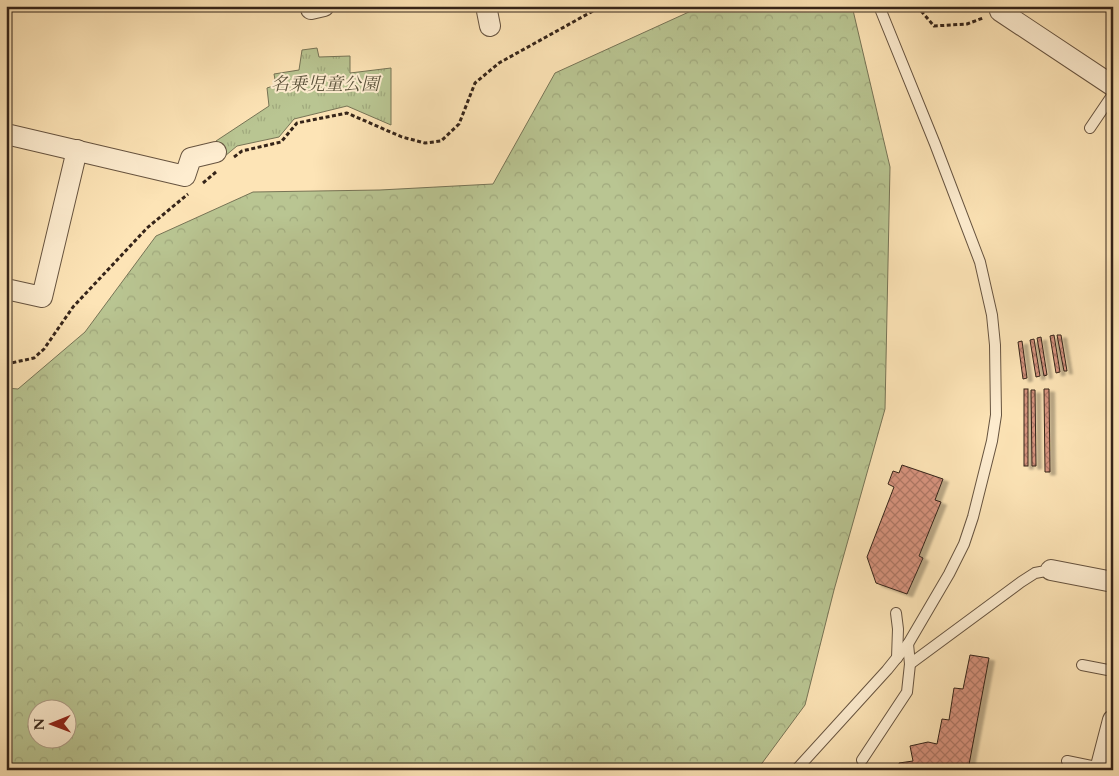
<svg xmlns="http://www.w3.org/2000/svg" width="1119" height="776" viewBox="0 0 1119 776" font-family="Cardo,'Noto Serif JP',serif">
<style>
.forest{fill:url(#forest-crowns);stroke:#777456;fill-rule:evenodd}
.park{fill:url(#park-tufts);stroke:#777456}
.building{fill:url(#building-cross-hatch);stroke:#352419;filter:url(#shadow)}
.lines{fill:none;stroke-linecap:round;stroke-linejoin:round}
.service-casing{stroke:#675440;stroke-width:12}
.minor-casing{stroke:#675440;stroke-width:22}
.path{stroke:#352419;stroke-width:3;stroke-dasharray:4 2.5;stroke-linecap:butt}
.service{stroke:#feedd0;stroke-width:10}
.minor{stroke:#feedd0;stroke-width:20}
.labels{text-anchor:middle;stroke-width:4;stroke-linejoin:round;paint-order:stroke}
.park-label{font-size:18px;font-style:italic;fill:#5d543d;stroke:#feedd0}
</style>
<defs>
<pattern id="forest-crowns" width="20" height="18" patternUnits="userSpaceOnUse" patternTransform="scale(1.25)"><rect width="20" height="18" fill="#b9c592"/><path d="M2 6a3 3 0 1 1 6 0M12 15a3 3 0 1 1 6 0" fill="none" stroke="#a0a97d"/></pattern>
<pattern id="park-tufts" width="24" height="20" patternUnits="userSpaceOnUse" patternTransform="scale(1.25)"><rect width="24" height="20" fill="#b9c592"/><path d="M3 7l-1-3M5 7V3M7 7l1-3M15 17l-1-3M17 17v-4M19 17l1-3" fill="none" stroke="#a0a97d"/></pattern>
<pattern id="building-cross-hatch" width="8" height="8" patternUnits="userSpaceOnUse" patternTransform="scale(1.25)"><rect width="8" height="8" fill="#d7937e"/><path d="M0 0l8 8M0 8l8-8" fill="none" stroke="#af7866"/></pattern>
<filter id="shadow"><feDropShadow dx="5.5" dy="3" stdDeviation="1" flood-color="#0004"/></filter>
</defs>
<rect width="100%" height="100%" fill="#fde4b6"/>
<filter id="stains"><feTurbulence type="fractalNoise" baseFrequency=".004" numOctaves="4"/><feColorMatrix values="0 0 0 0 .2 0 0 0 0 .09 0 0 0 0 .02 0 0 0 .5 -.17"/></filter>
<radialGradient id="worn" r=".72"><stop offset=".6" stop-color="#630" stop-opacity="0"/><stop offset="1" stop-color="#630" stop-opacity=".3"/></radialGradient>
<path class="forest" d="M702 6H852L890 167 885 409 834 590 805 705 757 770H6V388L18 389 85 332 156 236 253 192 380 190 493 184 555 73ZM38 708H68V738H38Z"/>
<polygon class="park" points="317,48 319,57 350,56 350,73 391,68 391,125 347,106 294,119 279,137 237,146 225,156 216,141 269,106 267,88 276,85 274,74 299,70 302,50"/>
<g class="building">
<polygon points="1054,335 1060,372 1056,373 1050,336"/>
<polygon points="1057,335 1061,335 1067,371 1064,371"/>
<polygon points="1041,337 1047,375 1044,376 1037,338"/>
<polygon points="1034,339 1040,376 1036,377 1030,340"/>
<polygon points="1022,341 1027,378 1023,379 1018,342"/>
<rect x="1024" y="389" width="4" height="77"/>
<polygon points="1044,389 1049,389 1050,472 1045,472"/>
<polygon points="1031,390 1035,390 1036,466 1032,466"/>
<polygon points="902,465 943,479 935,500 941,502 919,556 923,558 907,594 876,583 867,557 894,487 888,484 893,471 899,473"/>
<polygon points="970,655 989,658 968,770 900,770 899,763 913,761 910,746 928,742 937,744 942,719 949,720 954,688 963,689"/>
</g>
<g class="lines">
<defs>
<g id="service">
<polyline points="1090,128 1113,94"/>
<polyline points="896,613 898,629 897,658"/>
<polyline points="910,664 1021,582 1035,573 1051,570"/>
<polyline points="1082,665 1113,671"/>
<polyline points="862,760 907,692 910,664 908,644"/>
<polyline points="1067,761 1101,768"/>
<polyline points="796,770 887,670 908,644 949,574 964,544 973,517 992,441 996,415 995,345 992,315 980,262 935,144 879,6"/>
</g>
<g id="minor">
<polyline points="486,6 490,26"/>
<polyline points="1003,6 1000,11 1113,86"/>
<polyline points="311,9 324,6"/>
<polyline points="6,134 185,176 191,158 216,152"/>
<polyline points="6,289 42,297 77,150"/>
<polyline points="1051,570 1113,582"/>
<polyline points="1100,770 1113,720"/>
</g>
</defs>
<use href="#service" class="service-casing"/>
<use href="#minor" class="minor-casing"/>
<g class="path">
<polyline points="917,6 934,26 967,24 983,18"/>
<polyline points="1104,6 1113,8"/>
<polyline points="1030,9 1039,6"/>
<polyline points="234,157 242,151 281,142 297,123 347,113 402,137 425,143 441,141 459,124 475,83 499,63 602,6"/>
<polyline points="203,183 216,172"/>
<polyline points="6,362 11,363 34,358 44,349 73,307 147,228 188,194"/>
</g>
<use href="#service" class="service"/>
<use href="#minor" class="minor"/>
</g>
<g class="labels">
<g class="park-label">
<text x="325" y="90">名乗児童公園</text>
</g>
</g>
<rect width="1119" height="776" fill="none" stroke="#fde4b6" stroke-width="25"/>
<rect x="8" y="8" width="1104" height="761" fill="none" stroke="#352419" stroke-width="2.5"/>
<rect x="12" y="12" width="1094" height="751" fill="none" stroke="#352419"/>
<g transform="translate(52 724) rotate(269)"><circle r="24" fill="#feedd0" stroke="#ae9d87"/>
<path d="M0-4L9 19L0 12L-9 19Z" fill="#8f2418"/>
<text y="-8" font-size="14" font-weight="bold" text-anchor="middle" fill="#352419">N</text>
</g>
<rect width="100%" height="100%" filter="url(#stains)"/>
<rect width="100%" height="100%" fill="url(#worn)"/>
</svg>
